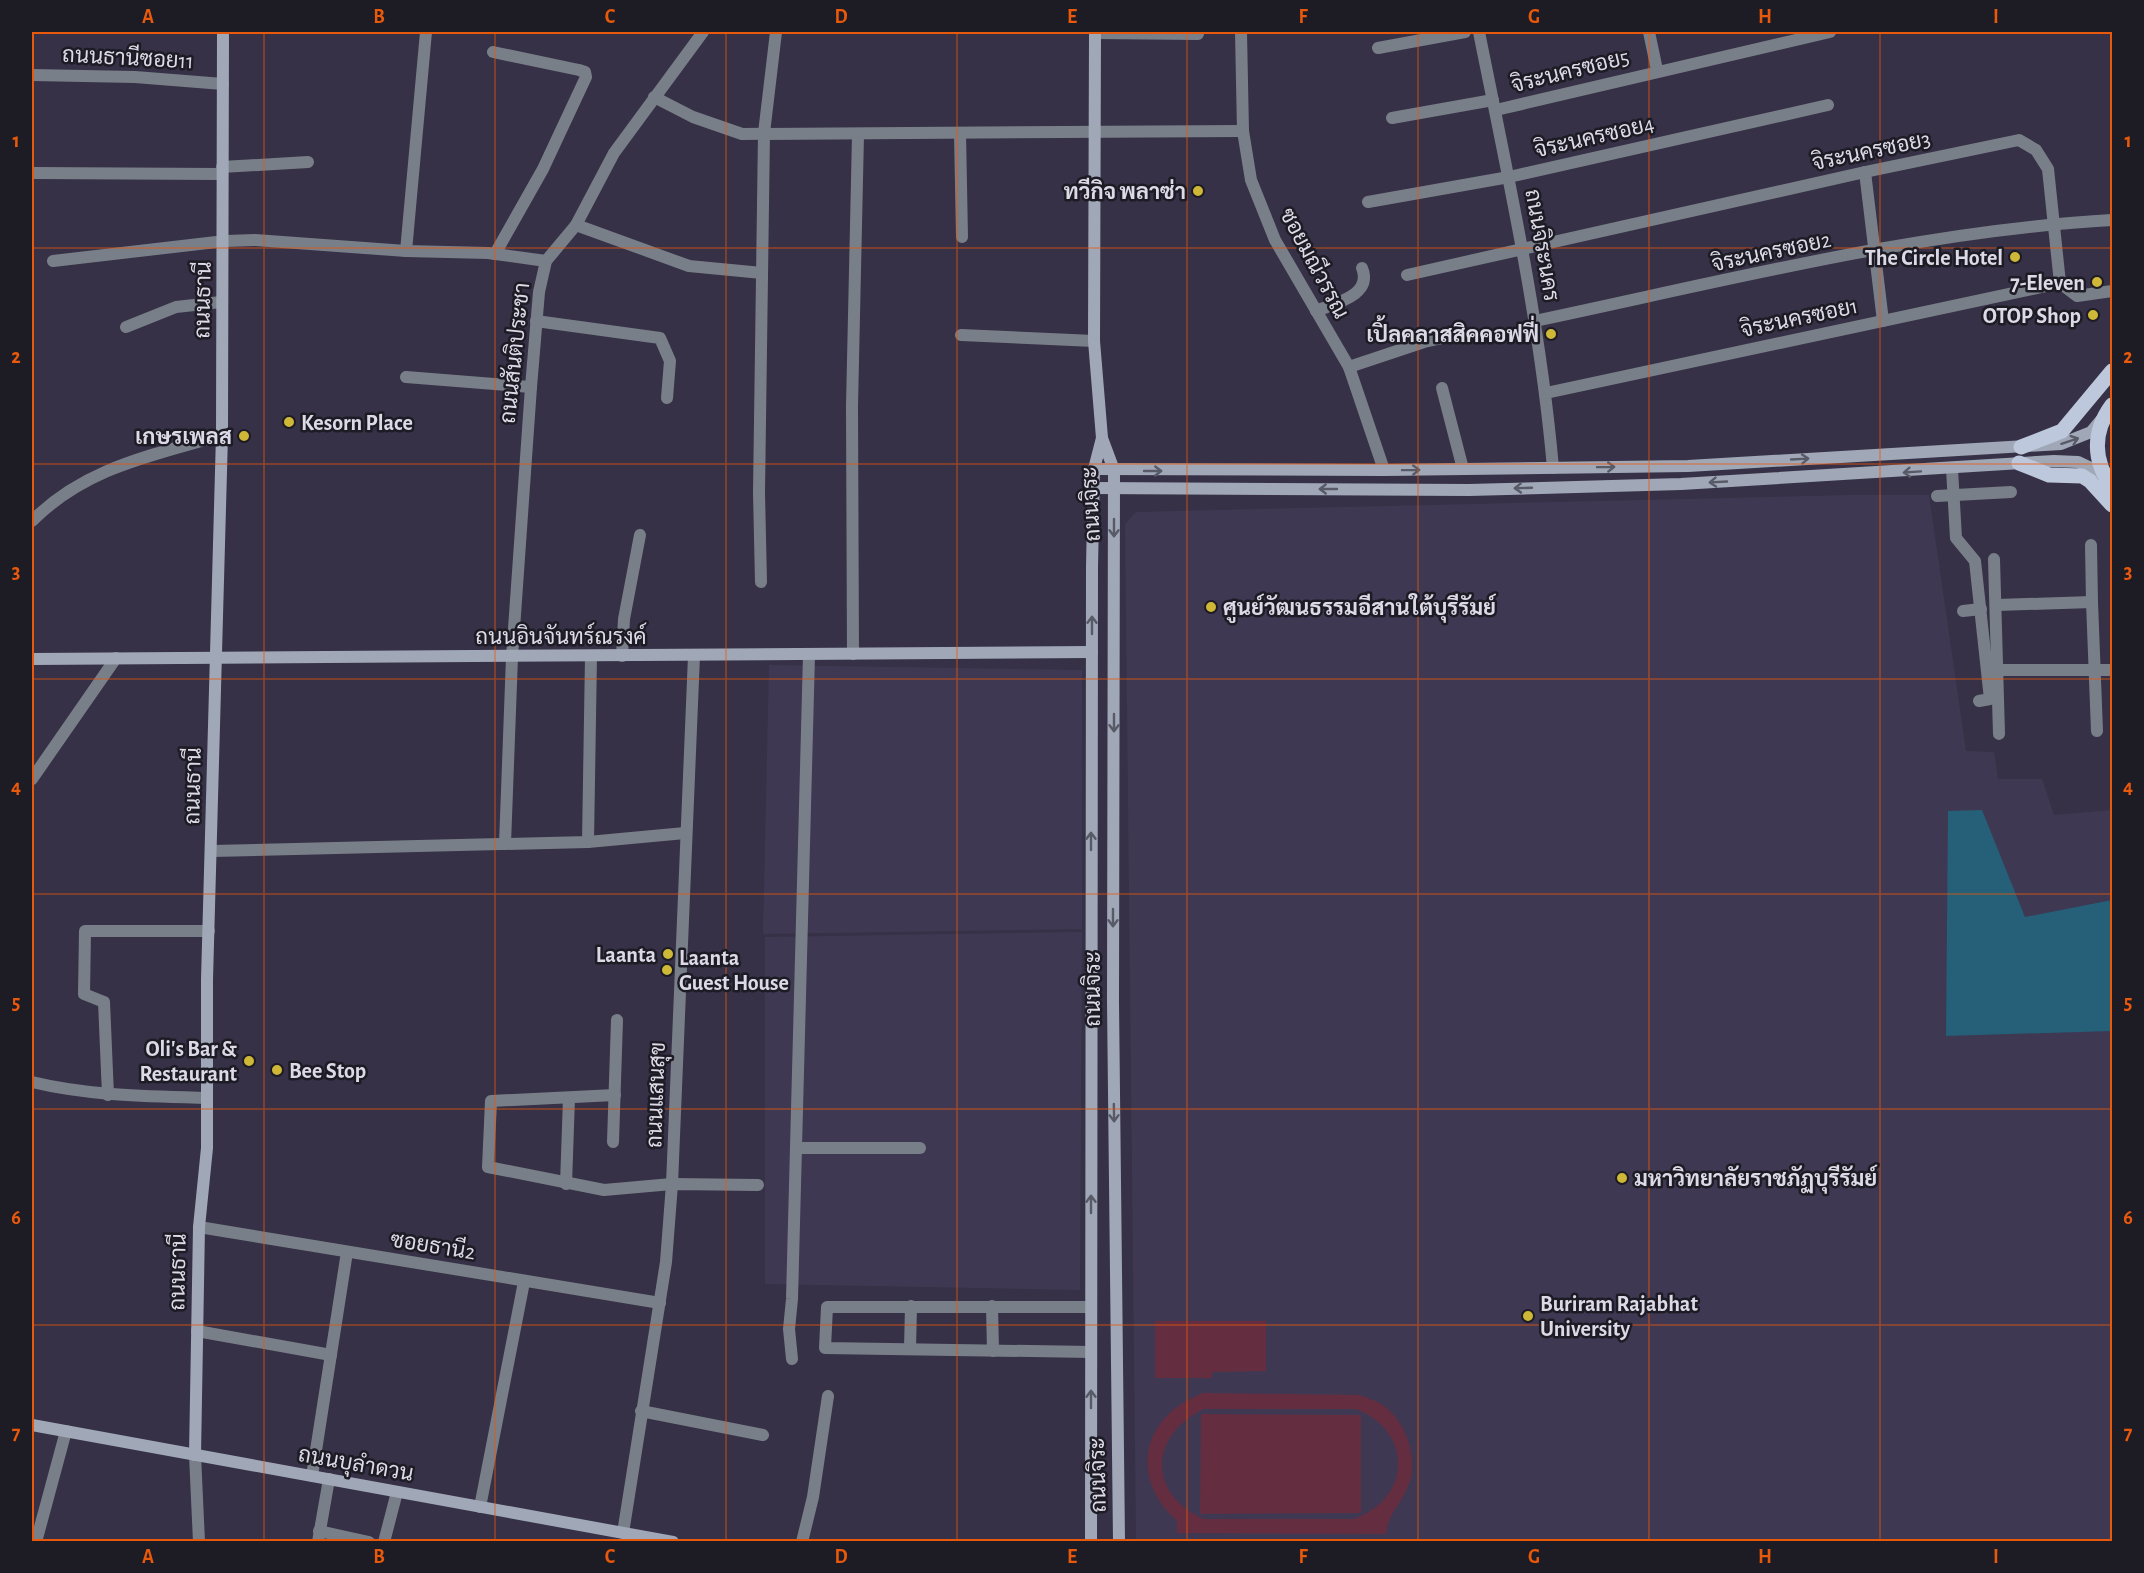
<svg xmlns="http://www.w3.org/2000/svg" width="2144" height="1573" viewBox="0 0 2144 1573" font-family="'Alegreya Sans',Sarabun,sans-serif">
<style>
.built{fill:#3f3853}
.green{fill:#652e40;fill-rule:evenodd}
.water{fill:#255f78}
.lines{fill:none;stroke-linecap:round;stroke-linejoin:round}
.street{stroke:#797f89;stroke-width:12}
.secondary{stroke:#a0a8b8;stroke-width:12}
.primary{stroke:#bdc8dc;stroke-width:15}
.oneway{stroke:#585a67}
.grid{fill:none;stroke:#e8590c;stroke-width:1.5;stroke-opacity:0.55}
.poi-dot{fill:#cfb837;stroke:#1d1b24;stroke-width:2}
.labels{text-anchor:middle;stroke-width:5;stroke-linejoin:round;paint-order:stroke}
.street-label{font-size:22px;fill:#dddae7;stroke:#1d1b24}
.poi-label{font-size:22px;font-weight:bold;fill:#dddae7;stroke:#1d1b24;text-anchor:end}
.neatline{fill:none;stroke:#e8590c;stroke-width:2}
.grid-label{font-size:20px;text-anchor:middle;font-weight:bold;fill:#e8590c}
</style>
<rect width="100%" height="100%" fill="#363146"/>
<g class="built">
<polygon points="1849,495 1929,495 1966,751 1994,752 1998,779 2042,779 2054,815 2112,810 2112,1541 1136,1541 1125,524 1136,512"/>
<polygon points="769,665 1082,670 1082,929 763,934"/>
<polygon points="1082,932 1080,1290 765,1284 765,937"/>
</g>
<g class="green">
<polygon points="1155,1321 1266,1321 1266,1371 1212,1372 1212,1378 1155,1378"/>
<path d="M1203 1393 1359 1395C1366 1398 1375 1400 1381 1404 1405 1419 1419 1457 1409 1484 1402 1504 1388 1512 1386 1534L1177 1533V1521C1128 1477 1142 1416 1203 1393ZM1204 1409H1356C1413 1431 1412 1498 1354 1519H1204C1147 1494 1149 1435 1204 1409Z"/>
<polygon points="1201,1414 1361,1415 1361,1513 1200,1514"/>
</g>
<polygon class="water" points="1982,810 2025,917 2112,900 2112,1031 1946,1036 1948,811"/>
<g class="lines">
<g class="street">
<polyline points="1241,32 1243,131 1251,180 1275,240 1349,367 1384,470"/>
<path d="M1479 32C1508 177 1540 320 1553 468"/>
<polyline points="1649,32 1657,70"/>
<polyline points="1095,33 1198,34"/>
<polyline points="1378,48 1465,32"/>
<polyline points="493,52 579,70 585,72 586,77 543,169 495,254"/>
<polyline points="32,75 135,77 223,84"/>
<polyline points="654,97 693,117 742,134 1243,131"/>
<polyline points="1496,110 1830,32"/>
<polyline points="1392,118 1493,100"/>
<polyline points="960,133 962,237"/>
<polyline points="222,167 308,162"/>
<polyline points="1865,172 1883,321"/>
<polyline points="32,173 222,174"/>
<polyline points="1368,202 1509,177 1828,105"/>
<polyline points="576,225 689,266 762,273"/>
<polyline points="406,251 426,32"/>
<polyline points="53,261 225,241 255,240 406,251 488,253 546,261"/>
<polyline points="1407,275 1865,172 2019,140 2036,150 2048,169 2060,283 2077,296 2112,291"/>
<path d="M1316 311C1336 303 1373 295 1362 268"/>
<polyline points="536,321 660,338 670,361 667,398"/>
<path d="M1535 321C1725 281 1918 231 2112 220"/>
<polyline points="126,327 176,307 221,302"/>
<polyline points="961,335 1094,341"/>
<polyline points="1349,367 1424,342 1461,334"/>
<polyline points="406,377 531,387"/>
<polyline points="1442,388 1463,469"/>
<polyline points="1546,393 2060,283"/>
<polyline points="1952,469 1956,538 1975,561 1990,699 1979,701"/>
<polyline points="1937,496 2011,492"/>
<path d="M32 521C86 467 151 456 222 435"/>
<polyline points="2091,545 2092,602"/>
<polyline points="1994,559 1999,734"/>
<polyline points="761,582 759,493 764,133 776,32"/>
<polyline points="1997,605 2092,602 2097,731"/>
<polyline points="1963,611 1981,609"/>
<polyline points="853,654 852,406 858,135"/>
<polyline points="622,656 624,619 640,535"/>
<polyline points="1999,670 2112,670"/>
<polyline points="32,779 116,658"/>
<polyline points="588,842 591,656"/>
<polyline points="505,844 512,657 531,387 539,292 546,261 576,225 614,153 703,32"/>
<polyline points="212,851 588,842 685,833"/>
<path d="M32 1082C90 1096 148 1096 207 1098"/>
<polyline points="108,1095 104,1002 84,994 85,931 209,931"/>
<polyline points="615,1095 491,1101 488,1167 604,1190 672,1184 758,1185"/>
<polyline points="613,1142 617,1020"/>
<polyline points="796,1148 920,1148"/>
<polyline points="566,1184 569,1098"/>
<polyline points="199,1227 660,1303"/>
<polyline points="992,1306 993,1351"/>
<polyline points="197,1331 331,1355"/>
<polyline points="910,1349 911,1306"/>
<polyline points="1091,1352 825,1348 827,1307 1091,1307"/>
<polyline points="792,1359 789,1329 792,1299 809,655"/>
<polyline points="641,1411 763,1435"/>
<polyline points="195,1455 199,1542"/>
<polyline points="312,1476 347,1252"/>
<polyline points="480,1507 524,1282"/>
<polyline points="319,1531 369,1542"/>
<polyline points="623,1533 666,1262 672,1184 694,656"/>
<polyline points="36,1542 66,1431"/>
<polyline points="318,1542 329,1479"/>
<polyline points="384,1542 397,1492"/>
<polyline points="802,1542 813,1497 828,1396"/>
</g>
<g class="secondary">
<polyline points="1095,32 1094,341 1102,438 1114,470 1113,1002 1119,1542"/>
<polyline points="1094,469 1384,470 1688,466 2061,444 2091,432 2101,420"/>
<polyline points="1094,488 1469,490 1681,484 2054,461 2078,462 2103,474"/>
<polyline points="32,659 1092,652"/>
<polyline points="32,1425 673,1542"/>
<polyline points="195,1455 199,1227 207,1148 207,980 222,435 223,32"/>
<polyline points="1091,1542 1092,567 1094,469 1102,438"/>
</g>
<g class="primary">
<path d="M2112 405C2092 432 2093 461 2112 487"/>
<polyline points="2021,447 2062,431 2112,371"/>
<polyline points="2019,463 2049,475 2082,476 2090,481 2112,505"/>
</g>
</g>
<defs><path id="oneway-shaft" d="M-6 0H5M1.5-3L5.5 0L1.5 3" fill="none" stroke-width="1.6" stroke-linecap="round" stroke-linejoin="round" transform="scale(1.5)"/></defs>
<g class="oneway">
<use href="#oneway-shaft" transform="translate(2070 441) rotate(-18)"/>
<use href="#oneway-shaft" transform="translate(1800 459) rotate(-3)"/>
<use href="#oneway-shaft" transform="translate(1606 467) rotate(-1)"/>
<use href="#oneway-shaft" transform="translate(1411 470) rotate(-1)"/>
<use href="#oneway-shaft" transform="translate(1153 471)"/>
<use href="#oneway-shaft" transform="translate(1912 472) rotate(176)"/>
<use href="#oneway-shaft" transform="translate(1718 482) rotate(177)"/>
<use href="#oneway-shaft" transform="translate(1523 488) rotate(178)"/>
<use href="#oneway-shaft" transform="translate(1328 489) rotate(-180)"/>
<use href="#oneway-shaft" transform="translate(1114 528) rotate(90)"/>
<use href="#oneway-shaft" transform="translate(1092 625) rotate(-90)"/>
<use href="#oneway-shaft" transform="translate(1114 723) rotate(90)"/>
<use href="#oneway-shaft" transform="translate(1091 841) rotate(-90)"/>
<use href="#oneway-shaft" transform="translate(1113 918) rotate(90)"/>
<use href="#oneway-shaft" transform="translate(1114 1113) rotate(89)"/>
<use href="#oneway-shaft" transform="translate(1091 1204) rotate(-90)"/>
<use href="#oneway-shaft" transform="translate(1091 1399) rotate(-90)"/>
</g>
<path class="grid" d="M264 32V1542M495 32V1542M726 32V1542M957 32V1542M1187 32V1542M1418 32V1542M1649 32V1542M1880 32V1542M32 248H2112M32 464H2112M32 679H2112M32 894H2112M32 1109H2112M32 1325H2112"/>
<g class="poi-dot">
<circle cx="1198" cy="191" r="6"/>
<circle cx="2015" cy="257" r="6"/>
<circle cx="2097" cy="282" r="6"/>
<circle cx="2093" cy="315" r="6"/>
<circle cx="1551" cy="334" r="6"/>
<circle cx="289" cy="422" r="6"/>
<circle cx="244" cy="436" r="6"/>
<circle cx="1211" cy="607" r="6"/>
<circle cx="668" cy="954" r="6"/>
<circle cx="667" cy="970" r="6"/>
<circle cx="249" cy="1061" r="6"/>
<circle cx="277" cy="1070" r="6"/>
<circle cx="1622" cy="1178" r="6"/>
<circle cx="1528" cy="1316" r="6"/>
</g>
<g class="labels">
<g class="street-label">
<text transform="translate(128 57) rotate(3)" y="8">ถนนธานีซอย11</text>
<text transform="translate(1570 70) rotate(-14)" y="8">จิระนครซอย5</text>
<text transform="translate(1594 136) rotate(-13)" y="8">จิระนครซอย4</text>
<text transform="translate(1871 150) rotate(-12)" y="8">จิระนครซอย3</text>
<text transform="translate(1543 245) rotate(80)" y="8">ถนนจิระนคร</text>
<text transform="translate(1771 251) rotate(-12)" y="8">จิระนครซอย2</text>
<text transform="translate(1315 263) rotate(62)" y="8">ซอยมณีวรรณ</text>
<text transform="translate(202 300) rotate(-89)" y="8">ถนนธานี</text>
<text transform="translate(1799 317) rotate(-12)" y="8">จิระนครซอย1</text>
<text transform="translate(514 353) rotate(-84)" y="8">ถนนสันติประชา</text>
<text transform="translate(1090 504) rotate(-93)" y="8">ถนนจิระ</text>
<text x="561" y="644">ถนนอินจันทร์ณรงค์</text>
<text transform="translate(192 786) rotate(-89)" y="8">ถนนธานี</text>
<text transform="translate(1092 989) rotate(-90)" y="8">ถนนจิระ</text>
<text transform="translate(655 1095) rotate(-88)" y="8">ถนนแสนสุข</text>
<text transform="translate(433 1245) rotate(9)" y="8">ซอยธานี2</text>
<text transform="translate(177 1272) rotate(-89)" y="8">ถนนธานี</text>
<text transform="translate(356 1463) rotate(10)" y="8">ถนนบุลำดวน</text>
<text transform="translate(1097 1475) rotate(-91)" y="8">ถนนจิระ</text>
</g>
<g class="poi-label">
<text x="1186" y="199">ทวีกิจ พลาซ่า</text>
<text x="2003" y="265">The Circle Hotel</text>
<text x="2085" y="290">7-Eleven</text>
<text x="2081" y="323">OTOP Shop</text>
<text x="1539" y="342">เปิ้ลคลาสสิคคอฟฟี่</text>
<text x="301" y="430" text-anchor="start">Kesorn Place</text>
<text x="232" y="444">เกษรเพลส</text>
<text x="1223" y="615" text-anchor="start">ศูนย์วัฒนธรรมอีสานใต้บุรีรัมย์</text>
<text x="656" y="962">Laanta</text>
<text x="679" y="965" text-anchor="start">Laanta<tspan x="679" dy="25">Guest House</tspan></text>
<text x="237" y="1056">Oli's Bar &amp;<tspan x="237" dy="25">Restaurant</tspan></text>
<text x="289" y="1078" text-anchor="start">Bee Stop</text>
<text x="1634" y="1186" text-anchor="start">มหาวิทยาลัยราชภัฏบุรีรัมย์</text>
<text x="1540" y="1311" text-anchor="start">Buriram Rajabhat<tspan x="1540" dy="25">University</tspan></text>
</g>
</g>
<rect width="2144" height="1573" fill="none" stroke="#1d1b24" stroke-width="66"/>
<rect x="33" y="33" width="2078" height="1507" class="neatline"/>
<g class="grid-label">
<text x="148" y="23">A</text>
<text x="379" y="23">B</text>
<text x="610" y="23">C</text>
<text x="841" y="23">D</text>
<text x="1072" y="23">E</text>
<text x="1303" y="23">F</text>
<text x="1534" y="23">G</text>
<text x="1765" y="23">H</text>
<text x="1996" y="23">I</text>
<text x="16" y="147">1</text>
<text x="2128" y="147">1</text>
<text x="16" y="363">2</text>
<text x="2128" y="363">2</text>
<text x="16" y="578">3</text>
<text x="2128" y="578">3</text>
<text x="16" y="793">4</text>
<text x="2128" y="793">4</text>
<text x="16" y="1009">5</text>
<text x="2128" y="1009">5</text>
<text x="16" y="1224">6</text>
<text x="2128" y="1224">6</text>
<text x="16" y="1439">7</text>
<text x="2128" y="1439">7</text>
<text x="148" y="1563">A</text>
<text x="379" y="1563">B</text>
<text x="610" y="1563">C</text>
<text x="841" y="1563">D</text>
<text x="1072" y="1563">E</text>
<text x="1303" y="1563">F</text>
<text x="1534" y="1563">G</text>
<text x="1765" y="1563">H</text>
<text x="1996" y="1563">I</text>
</g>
</svg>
